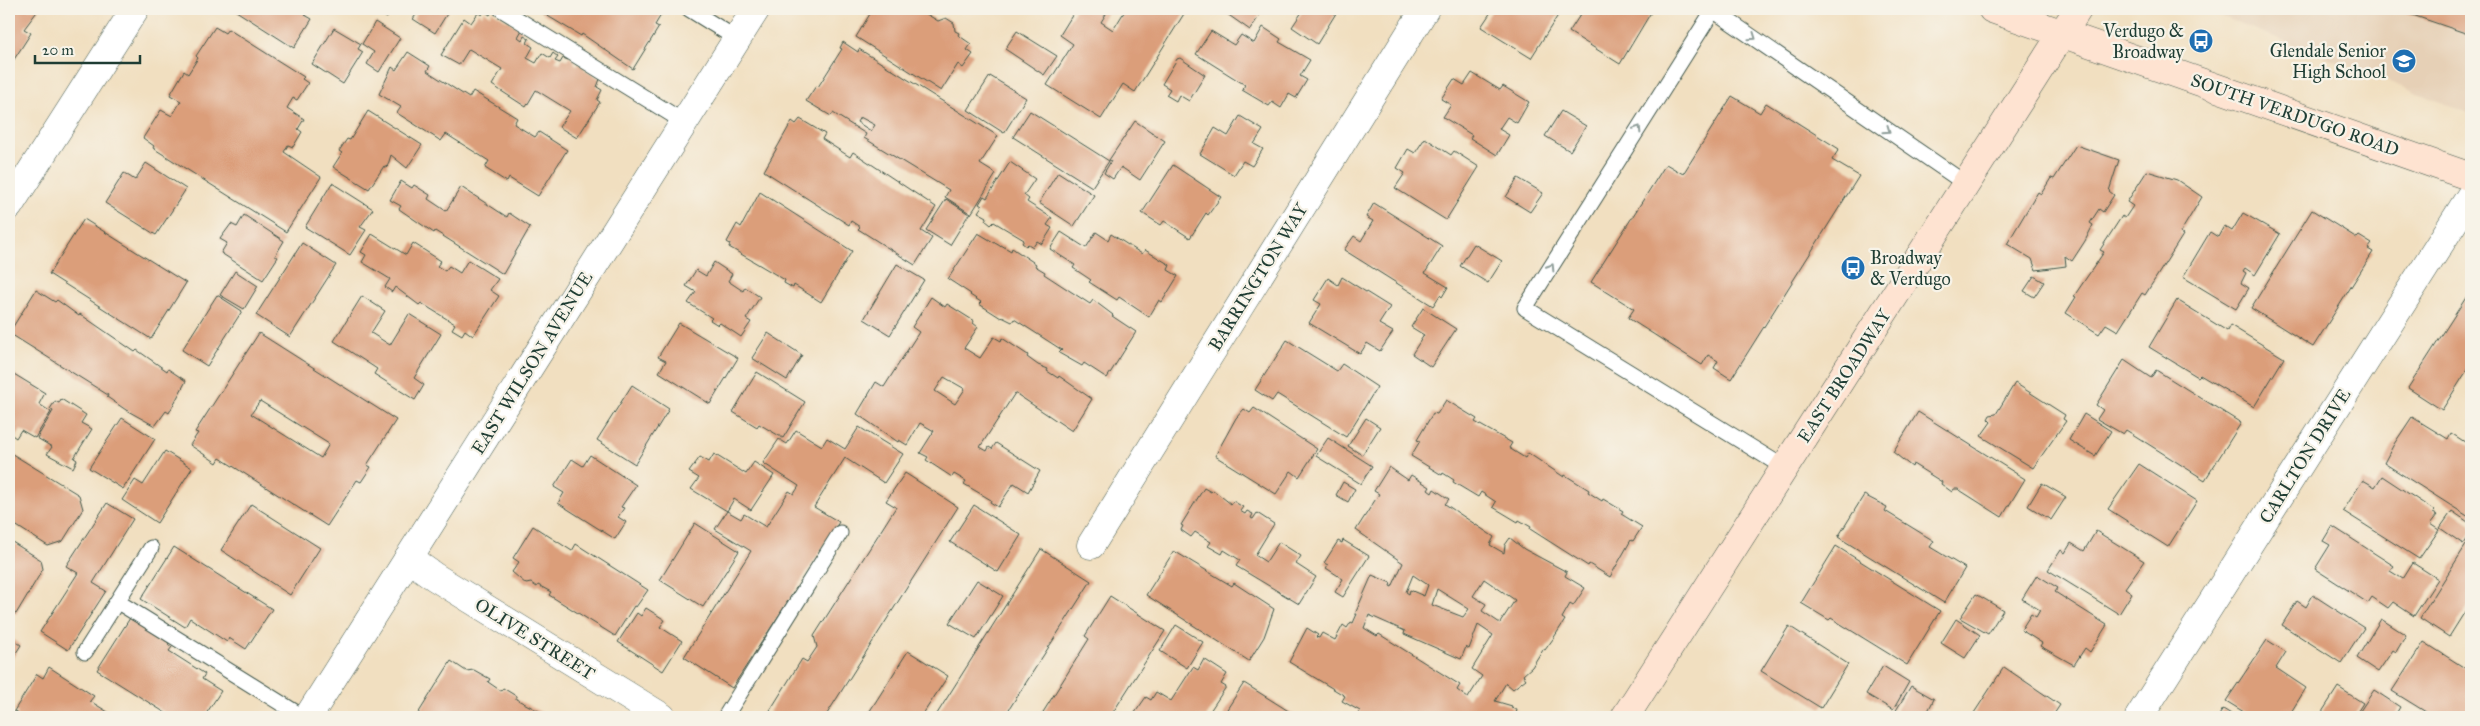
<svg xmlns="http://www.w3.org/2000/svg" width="2480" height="726" viewBox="0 0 2480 726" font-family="'IM FELL Great Primer',serif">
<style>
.built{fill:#e6d0b6}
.building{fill:#db9e7a;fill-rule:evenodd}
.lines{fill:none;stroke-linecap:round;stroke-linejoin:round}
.service-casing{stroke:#3e5549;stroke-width:17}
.minor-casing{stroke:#3e5549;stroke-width:29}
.tertiary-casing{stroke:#3e5549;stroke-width:29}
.secondary-casing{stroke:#3e5549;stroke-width:29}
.service{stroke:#fff;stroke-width:15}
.minor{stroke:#fff;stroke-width:28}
.tertiary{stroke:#fff;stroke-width:28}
.secondary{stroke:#fee3d1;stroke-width:28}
.oneway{stroke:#8f9e9a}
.labels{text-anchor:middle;stroke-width:4.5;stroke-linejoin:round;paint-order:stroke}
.poi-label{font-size:18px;fill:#1f3d34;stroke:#f7f3e8;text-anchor:end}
.street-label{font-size:18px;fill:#1f3d34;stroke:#f7f3e8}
</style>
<rect width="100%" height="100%" fill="#f7f3e8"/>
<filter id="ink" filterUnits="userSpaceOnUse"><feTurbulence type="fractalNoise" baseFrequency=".02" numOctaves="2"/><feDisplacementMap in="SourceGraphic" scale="10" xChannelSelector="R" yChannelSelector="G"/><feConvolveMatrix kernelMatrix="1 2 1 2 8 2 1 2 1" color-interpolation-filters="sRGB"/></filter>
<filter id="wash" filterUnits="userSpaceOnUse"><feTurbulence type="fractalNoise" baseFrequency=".0096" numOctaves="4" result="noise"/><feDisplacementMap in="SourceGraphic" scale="20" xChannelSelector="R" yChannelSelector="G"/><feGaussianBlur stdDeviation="1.12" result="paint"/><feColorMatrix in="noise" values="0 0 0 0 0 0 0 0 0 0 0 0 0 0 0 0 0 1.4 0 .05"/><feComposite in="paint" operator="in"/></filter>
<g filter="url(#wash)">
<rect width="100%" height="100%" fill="#f1dfc0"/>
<polygon class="built" points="2203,9 2471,9 2471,114"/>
<g id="blocks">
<g class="building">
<polygon points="9,9 39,9 24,29 31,33 13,61 9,58"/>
<polygon points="233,9 309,9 305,15 312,19 294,48"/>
<polygon points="371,9 393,9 387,18"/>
<polygon points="420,9 450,9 435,33 413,19"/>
<polygon points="536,9 650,9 661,15 655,25 659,27 633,69 582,34 581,36"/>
<polygon points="873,9 918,9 938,21 946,18 954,23 955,31 959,33 958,35 971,44 967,50 973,54 963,68 958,64 941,91 856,37"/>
<polygon points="1076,9 1109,9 1101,22 1113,30 1126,9 1187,9 1135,92 1123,84 1101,119 1047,85 1073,44 1060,35"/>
<polygon points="1220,9 1261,9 1263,10 1250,30"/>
<polygon points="1304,9 1338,10 1317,44 1292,27"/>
<polygon points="1493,9 1562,9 1531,58 1481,27"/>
<polygon points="1584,9 1653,9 1620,64 1569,32"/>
<polygon points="2395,9 2471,9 2471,35"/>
<polygon points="484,11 490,15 492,11 522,30 518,37 522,40 524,36 529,39 527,43 533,47 527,58 536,63 542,53 550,58 553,53 558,57 555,61 560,63 563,58 568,60 569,57 575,61 574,63 577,65 579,63 585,67 584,69 600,79 597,87 602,90 597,100 600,102 577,138 559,127 570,111 536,90 526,107 492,85 502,69 469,49 459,65 441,55 464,18 471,23 478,13 482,15"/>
<polygon points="375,22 400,38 379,72 367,64 374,52 362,44"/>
<polygon points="215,27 225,33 228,29 304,77 302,79 308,83 297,100 293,98 287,108 304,119 298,129 302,132 293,147 288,145 284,152 321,177 286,232 153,148 154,146 143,138 161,110 172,116 181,101 170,95 184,71 188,74 198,58 196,56"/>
<polygon points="1263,27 1281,39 1279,42 1310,60 1300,76 1307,80 1296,98 1289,94 1281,108 1272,102 1269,106 1242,90 1245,85 1242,83 1196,54 1211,31 1234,45 1241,35 1254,43"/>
<polygon points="334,28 361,44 358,49 363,52 343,84 312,64"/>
<polygon points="1017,31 1057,56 1044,75 1005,49"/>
<path d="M843 42 858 52 859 49 998 136 980 164 996 174 971 214 945 197 949 190 864 138 866 134 833 113 831 116 806 101 816 86 818 87 842 49 840 48ZM860 117 875 125 871 131 857 122Z"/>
<polygon points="408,52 430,66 427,71 469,98 473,91 517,118 514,124 535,137 539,132 567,150 538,196 509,178 507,182 485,168 489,161 446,134 441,141 397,113 401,107 379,94 392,67 396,70"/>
<polygon points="1180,58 1205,75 1189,101 1179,95 1176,101 1166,95 1170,89 1162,84 1177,59"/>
<polygon points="1472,73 1500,90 1503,86 1529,102 1517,123 1507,117 1499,129 1509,135 1497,155 1470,138 1472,135 1443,117 1451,105 1441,99 1454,79 1464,85"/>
<polygon points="990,76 1026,98 1004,133 968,110"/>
<polygon points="1732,96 1760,113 1766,103 1839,149 1832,160 1859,176 1731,379 1714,368 1718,361 1708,355 1702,365 1628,318 1634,309 1591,282 1666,164 1683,174"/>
<polygon points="368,111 422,145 407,168 391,155 387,168 384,166 369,189 333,167 342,153 339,151 347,139 350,140"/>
<polygon points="1030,111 1109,161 1092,187 1013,137"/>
<polygon points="1561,111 1586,126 1570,151 1545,136"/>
<polygon points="1240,116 1263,130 1254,144 1263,149 1252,166 1243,161 1234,175 1200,154 1215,128 1228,136"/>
<polygon points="800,119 825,134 822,139 850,157 853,152 936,207 921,231 932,238 915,265 858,229 860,227 851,221 849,225 764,171 792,121 796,124"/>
<polygon points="1135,121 1165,141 1140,180 1121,167 1113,179 1104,173 1111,161 1109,160"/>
<polygon points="1425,138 1451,155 1454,151 1479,167 1446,220 1395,188 1405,173 1397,168 1408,149 1415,153"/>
<polygon points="2076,145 2119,160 2109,191 2114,195 2103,212 2099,209 2090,223 2093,225 2085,241 2072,261 2065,256 2066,266 2036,270 2032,259 2007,244 2038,192 2041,194 2051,178 2054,179"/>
<polygon points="1010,162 1035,179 1024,195 1029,199 1027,202 1052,218 1047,225 1052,228 1042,244 1037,241 1033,247 1028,244 1026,246 1022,243 1024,240 994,222 991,225 985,220 987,217 978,212 982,206 979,204 984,196 987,198"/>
<polygon points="146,163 186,189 156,235 105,203 124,173 135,180"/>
<polygon points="1173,165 1221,197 1208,215 1206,213 1190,238 1164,221 1161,225 1142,213"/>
<polygon points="2147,171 2177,180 2202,197 2180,233 2183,235 2145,295 2142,293 2118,331 2106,324 2099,334 2066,313 2076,297 2074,296 2104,252 2100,250 2122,216 2125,218 2133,206 2127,202"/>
<polygon points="1058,172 1094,195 1074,226 1039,203"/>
<polygon points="1518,178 1543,193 1530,212 1506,197"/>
<polygon points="401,181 412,188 414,185 430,195 428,199 446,211 461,187 507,217 509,213 530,227 503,274 435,231 434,233 399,209 401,206 390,200"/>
<polygon points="332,183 373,209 360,227 366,230 350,255 305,227"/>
<polygon points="760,192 852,251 821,302 794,285 793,288 784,283 785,280 729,247 730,244 727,242 737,224 741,227"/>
<polygon points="946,199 969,214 950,245 926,230"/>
<polygon points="1374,203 1442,246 1425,273 1448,287 1442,297 1440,295 1433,306 1344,250 1354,236 1361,241 1373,221 1366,217"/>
<polygon points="2312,210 2357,238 2359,236 2372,244 2368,249 2373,252 2313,347 2251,308"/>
<polygon points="2243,213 2280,234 2255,275 2245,268 2243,271 2246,273 2241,283 2249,288 2236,309 2183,277 2210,232 2218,237 2224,226 2232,231"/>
<polygon points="244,215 284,241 275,256 278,257 263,280 221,253 227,243 220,239 231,224 237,227"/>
<polygon points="84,219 186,283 151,339 49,274"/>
<polygon points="1061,232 1086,248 1096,232 1108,240 1111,234 1142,254 1145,250 1170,265 1168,270 1178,276 1162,302 1159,300 1149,317 1119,297 1117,300 1089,282 1091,280 1073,268 1075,265 1050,249"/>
<polygon points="978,233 1000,246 1001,245 1011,251 1012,248 1036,264 1035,266 1045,272 1044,274 1090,304 1093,300 1113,315 1112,316 1136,332 1107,378 1084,363 1082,366 1059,353 1062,350 1014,319 1012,322 1002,317 1001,318 979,304 981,302 970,295 971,294 948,279"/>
<polygon points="372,234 406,255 413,243 441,261 437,266 445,271 449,266 460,273 468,260 498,279 490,290 499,296 473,336 465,330 462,335 452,329 455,324 421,303 419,305 395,287 392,292 385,287 390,279 362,262 366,255 361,252"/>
<polygon points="302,243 336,265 290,337 256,315"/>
<polygon points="1474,244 1502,261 1488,283 1460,266"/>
<polygon points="714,262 732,274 728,281 743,291 745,287 760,297 746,319 751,322 741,337 720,323 718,325 710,320 712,318 688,303 696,292 686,286 696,270 706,276"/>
<polygon points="897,264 924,280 890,335 864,319"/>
<polygon points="235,271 258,286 244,309 220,295"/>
<polygon points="2034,276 2044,282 2034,297 2024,291"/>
<polygon points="1342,277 1390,307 1379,324 1393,332 1380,351 1367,343 1360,354 1309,323 1321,304 1314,300 1328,278 1338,285"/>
<polygon points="36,290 55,302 57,300 79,316 80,314 135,352 137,350 167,371 168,369 186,381 169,413 166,411 155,426 126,410 107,397 108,395 9,333"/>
<polygon points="217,295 242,311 207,366 182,350"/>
<polygon points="362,296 385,311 371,333 390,345 409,314 441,334 414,378 424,385 415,400 374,374 377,369 334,341"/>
<polygon points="2467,296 2471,299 2471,364 2442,410 2408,388"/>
<path d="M931 297 945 307 947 304 974 321 973 323 978 327 964 348 980 358 994 337 1001 341 1002 338 1028 355 1027 357 1038 365 1048 369 1047 371 1058 378 1059 376 1092 399 1072 431 1015 393 980 447 987 451 989 447 992 449 996 443 1040 471 1028 492 1014 483 998 507 990 502 991 500 964 484 966 481 954 474 952 477 926 460 928 457 920 453 934 431 920 423 907 445 899 440 898 442 857 414 876 382 884 387 919 332 912 327ZM944 377 965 389 955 404 935 391Z"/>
<polygon points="2177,300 2227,331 2230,325 2284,358 2254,407 2200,375 2198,377 2149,347"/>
<polygon points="1423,308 1456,329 1431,367 1412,354 1424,335 1411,327"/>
<polygon points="679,323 738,358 710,404 659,372 666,361 658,357"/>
<path d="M259 333 396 420 367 465 371 467 361 482 357 480 327 526 220 458 217 463 190 445 198 433 195 432ZM260 401 329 444 321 458 251 414Z"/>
<polygon points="768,333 802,355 787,380 752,358"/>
<polygon points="1287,340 1337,371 1342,364 1377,387 1346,437 1277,394 1272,401 1255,390"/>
<polygon points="2124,360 2151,378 2156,370 2241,423 2205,480 2126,430 2123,434 2097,419 2103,410 2096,405"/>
<polygon points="9,371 45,393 39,404 51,412 35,438 21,430 16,438 9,433"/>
<polygon points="757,372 805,402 783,438 759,424 757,427 733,412"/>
<polygon points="2015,383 2065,415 2063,419 2066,421 2033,468 1981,436 1991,422 1988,419 1990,415 1996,414"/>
<polygon points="632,385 669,409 635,464 597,440"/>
<polygon points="61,399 86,415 81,423 92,429 74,458 77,460 73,468 47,454 52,447 37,438 53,411 50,409 55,401 59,403"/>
<polygon points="1446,400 1477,419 1475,422 1512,443 1509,448 1525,458 1528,453 1564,477 1565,475 1589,490 1588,492 1602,501 1603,499 1623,511 1621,514 1642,527 1633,541 1631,540 1610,577 1589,564 1588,566 1530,529 1531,527 1519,520 1518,522 1493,507 1496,502 1481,492 1478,497 1453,482 1454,480 1443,473 1442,475 1411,456 1420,441 1417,440 1433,413 1437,414"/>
<polygon points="1254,408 1317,449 1299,477 1291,471 1276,494 1215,456 1236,418 1244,409 1250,413"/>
<polygon points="1918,412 2025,479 2002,517 1958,489 1954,489 1952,492 1941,484 1942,482 1913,464 1912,467 1893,452"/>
<polygon points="2084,414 2111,431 2095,456 2069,440"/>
<polygon points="2412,417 2448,439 2451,433 2471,446 2471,514 2469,517 2384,463 2394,444"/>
<polygon points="122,418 155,439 123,489 89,468"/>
<polygon points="1366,418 1380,427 1362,455 1348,446"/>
<polygon points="859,427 903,454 884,483 845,458 814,507 839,522 732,688 684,657 751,551 715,529 727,511 691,489 699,478 689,472 700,457 709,462 714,454 746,474 754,462 774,475 751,510 734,499 727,511 741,519 744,514 766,527 789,491 794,494 799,486 763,463 779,439 787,444 796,430 822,446 827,438 845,449"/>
<polygon points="1328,438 1372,466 1361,484 1316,456"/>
<polygon points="165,451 192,468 157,523 122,500 135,480 143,485"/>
<polygon points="9,452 79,495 83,509 63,541 48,546 9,521"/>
<polygon points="590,455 636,485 621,507 624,508 618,517 626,522 615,539 558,503 564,493 554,487 572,459 583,466"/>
<polygon points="2139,464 2197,501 2168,547 2108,509"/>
<path d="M1389 467 1408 480 1411 475 1430 487 1428 490 1432 493 1434 489 1449 499 1445 504 1494 537 1490 545 1504 553 1505 545 1510 538 1524 549 1567 572 1565 576 1585 588 1573 606 1570 604 1562 618 1565 620 1553 639 1545 650 1543 649 1532 667 1523 675 1526 679 1513 689 1506 683 1495 701 1512 706 1511 708 1517 710 1515 717H1363L1358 714 1360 711 1342 701 1345 696 1289 662 1307 628 1318 635 1316 637 1319 638 1322 633 1335 640 1343 625 1347 628 1351 622 1353 623 1357 614H1355L1372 575 1391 583 1390 586 1392 587 1403 563 1356 530 1379 494 1374 491ZM1413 575 1428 585 1424 596 1410 590 1409 594 1406 592ZM1484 579 1515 600 1500 623 1482 611 1486 604 1473 596ZM1437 589 1469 609 1463 617 1432 605ZM1369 615 1405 631 1404 634 1461 659 1466 647 1469 649 1478 625 1493 635 1472 669 1482 676 1468 698 1457 690 1460 685 1379 634 1377 636 1364 628Z"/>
<polygon points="905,473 958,507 825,717 777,717 769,712 802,659 807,662 817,647 814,636 896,507 886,501"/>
<polygon points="2382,476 2435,511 2433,513 2437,515 2430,524 2439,530 2419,559 2343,511 2363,480 2375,487"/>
<polygon points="1343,482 1355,489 1348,502 1336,495"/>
<polygon points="2042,483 2066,497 2051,520 2028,506"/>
<polygon points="1204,488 1211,492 1213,490 1231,504 1233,501 1243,507 1240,511 1245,514 1247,511 1253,514 1251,518 1253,519 1257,513 1274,524 1255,555 1266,562 1279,542 1301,556 1296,564 1316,577 1299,604 1236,566 1240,560 1224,550 1222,554 1208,546 1211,542 1195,532 1191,537 1181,530 1183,526 1181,525"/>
<polygon points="1864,495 1887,507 1885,511 1934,541 1930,547 1965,568 1944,603 1838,537"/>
<polygon points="107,503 133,519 93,583 106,591 68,650 40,632 78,573 66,566"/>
<polygon points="251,504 320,548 290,595 221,550"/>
<polygon points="974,505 1021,535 998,572 950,542"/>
<polygon points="2452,511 2471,524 2471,532 2463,544 2440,528"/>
<polygon points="695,523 739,551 703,607 660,580"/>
<polygon points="533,526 572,551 576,544 648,590 636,607 634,606 615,636 549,595 551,592 538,585 537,587 531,583 526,584 512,572 519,562 513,558"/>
<polygon points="2332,526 2394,566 2390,571 2403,579 2413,563 2438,579 2414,616 2393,602 2388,608 2372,597 2368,603 2315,569 2330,545 2323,541"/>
<polygon points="2096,531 2144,561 2125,588 2132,593 2119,614 2048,570 2061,550 2065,553 2071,543 2084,551"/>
<polygon points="2471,537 2471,602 2449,637 2420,618"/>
<polygon points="9,540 41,560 43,569 16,614 9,610"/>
<polygon points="1343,540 1369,556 1343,597 1335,592 1343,579 1326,568 1328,565 1324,563 1338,541 1342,543"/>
<polygon points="1836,546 1940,611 1907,665 1831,618 1829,620 1801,603"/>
<polygon points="174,547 272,609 246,649 229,638 227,642 190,618 185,627 141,599"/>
<polygon points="1041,549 1091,581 1004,717 935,717"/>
<polygon points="1174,551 1232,586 1234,583 1274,609 1264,637 1249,661 1146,595"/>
<polygon points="2037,575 2058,588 2055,592 2107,625 2090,652 2085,648 2074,665 2040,646 2042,643 2021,630 2031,614 2036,617 2040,610 2022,599"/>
<polygon points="977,580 1003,596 976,639 949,623"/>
<polygon points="1976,594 2003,610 1988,634 1960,618"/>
<polygon points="2313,595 2364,628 2341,663 2282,625 2297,601 2306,607"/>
<polygon points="1110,596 1165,631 1110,717 1040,717 1089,639 1085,636"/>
<polygon points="646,608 665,620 660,627 682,641 663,671 618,642 637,613 641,616"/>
<polygon points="130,618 169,643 168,645 172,647 169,651 205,674 202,679 221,691 204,717 172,717 97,670"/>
<polygon points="1956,619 1980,635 1965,658 1941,643"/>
<polygon points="2381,619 2406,635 2396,652 2393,650 2378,672 2357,658"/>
<polygon points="1176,625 1203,642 1187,668 1160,651"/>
<polygon points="1789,626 1848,664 1821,708 1761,671"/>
<polygon points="9,637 21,645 9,664"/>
<polygon points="2267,640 2286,652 2276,668 2306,688 2288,717 2252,717 2226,701"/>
<polygon points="2424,642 2471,672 2471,717 2434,717 2392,691"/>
<polygon points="908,651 948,676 921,717 866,717"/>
<polygon points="1204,659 1227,674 1221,684 1226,687 1206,717 1132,717 1146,697 1151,700 1156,692 1171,701 1193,667 1198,670"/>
<polygon points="451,661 466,671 474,670 490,679 488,682 501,691 503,688 516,696 516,699 550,717 416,717"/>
<polygon points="1883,666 1909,682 1893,710 1866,694"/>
<polygon points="49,667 94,696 90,701 116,717 15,717 18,713 14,711 37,674 43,678"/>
<polygon points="2004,667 2060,705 2052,717 1980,717 1974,713"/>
<polygon points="1244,683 1298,717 1222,717"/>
<polygon points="1911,686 1934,699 1925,717 1905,717 1895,712"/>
<polygon points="2338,687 2363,703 2354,717 2331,717 2322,712"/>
<polygon points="2374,690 2400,707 2394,717 2356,717"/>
<polygon points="2223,709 2236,717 2218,717"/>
</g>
</g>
</g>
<g filter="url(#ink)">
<use href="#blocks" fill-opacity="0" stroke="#3e5549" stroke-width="1"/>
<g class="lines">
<defs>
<g id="service">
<polyline points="501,9 684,122"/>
<polyline points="689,9 737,39"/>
<polyline points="1714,9 1525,308 1785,468"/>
<polyline points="1713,10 1966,184"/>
<polyline points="118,602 303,717"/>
<polyline points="85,652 151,548"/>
<polyline points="725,717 840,533"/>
</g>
<g id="minor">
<polyline points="9,206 135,9"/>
<polyline points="1091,545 1425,9"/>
<polyline points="408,558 435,577 662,717"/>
<polyline points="2139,717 2471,195"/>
</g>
<polyline id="tertiary" points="308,717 756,9"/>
<g id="secondary">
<polyline points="1992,9 2471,177"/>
<polyline points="1625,717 2078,9"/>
</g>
</defs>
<use href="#service" class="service-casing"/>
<use href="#minor" class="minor-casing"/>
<use href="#tertiary" class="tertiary-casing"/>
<use href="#secondary" class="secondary-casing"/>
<use href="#service" class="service"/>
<use href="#minor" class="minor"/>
<use href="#tertiary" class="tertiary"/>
<use href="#secondary" class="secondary"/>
</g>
<defs><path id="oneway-chevron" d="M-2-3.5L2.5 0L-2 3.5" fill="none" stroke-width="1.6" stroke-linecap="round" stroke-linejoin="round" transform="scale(1.25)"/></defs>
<g class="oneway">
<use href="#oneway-chevron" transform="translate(1753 37) rotate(35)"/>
<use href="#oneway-chevron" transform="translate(1638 129) rotate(-58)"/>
<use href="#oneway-chevron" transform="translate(1887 130) rotate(35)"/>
<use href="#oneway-chevron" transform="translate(1551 267) rotate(-58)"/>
</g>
</g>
<defs>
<symbol id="bus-disc" viewBox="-11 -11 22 22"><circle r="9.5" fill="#1f6fb2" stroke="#f7f3e8"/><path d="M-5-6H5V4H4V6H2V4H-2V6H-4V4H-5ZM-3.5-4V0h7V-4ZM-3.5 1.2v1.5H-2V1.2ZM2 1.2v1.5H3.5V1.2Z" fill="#fff"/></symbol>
<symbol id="school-disc" viewBox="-11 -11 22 22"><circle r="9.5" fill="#1f6fb2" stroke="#f7f3e8"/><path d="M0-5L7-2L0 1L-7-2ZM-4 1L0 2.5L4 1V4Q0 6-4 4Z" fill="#fff"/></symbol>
</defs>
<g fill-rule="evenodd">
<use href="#bus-disc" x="2187" y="27" width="28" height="28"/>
<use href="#school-disc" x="2390" y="47" width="28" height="28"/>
<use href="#bus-disc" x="1839" y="254" width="28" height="28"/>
</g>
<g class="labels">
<g class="poi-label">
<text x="2184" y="37">Verdugo &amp;<tspan x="2184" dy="21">Broadway</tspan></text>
<text x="2386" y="57">Glendale Senior<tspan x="2386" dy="21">High School</tspan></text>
<text x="1870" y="264" text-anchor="start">Broadway<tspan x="1870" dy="21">&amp; Verdugo</tspan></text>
</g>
<g class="street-label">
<text transform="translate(2295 115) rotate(19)" y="6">SOUTH VERDUGO ROAD</text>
<text transform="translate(1258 277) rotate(-58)" y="6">BARRINGTON WAY</text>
<text transform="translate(532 363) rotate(-58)" y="6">EAST WILSON AVENUE</text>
<text transform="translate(1844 376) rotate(-57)" y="6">EAST BROADWAY</text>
<text transform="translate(2305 456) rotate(-58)" y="6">CARLTON DRIVE</text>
<text transform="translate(535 639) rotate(32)" y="6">OLIVE STREET</text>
</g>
</g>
<rect width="2480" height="726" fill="none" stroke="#f7f3e8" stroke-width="30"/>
<path d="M35 55v8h105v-8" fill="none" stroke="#1f3d34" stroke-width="2.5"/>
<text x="42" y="55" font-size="15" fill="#1f3d34" stroke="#f7f3e8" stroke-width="4" paint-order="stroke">20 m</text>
</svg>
